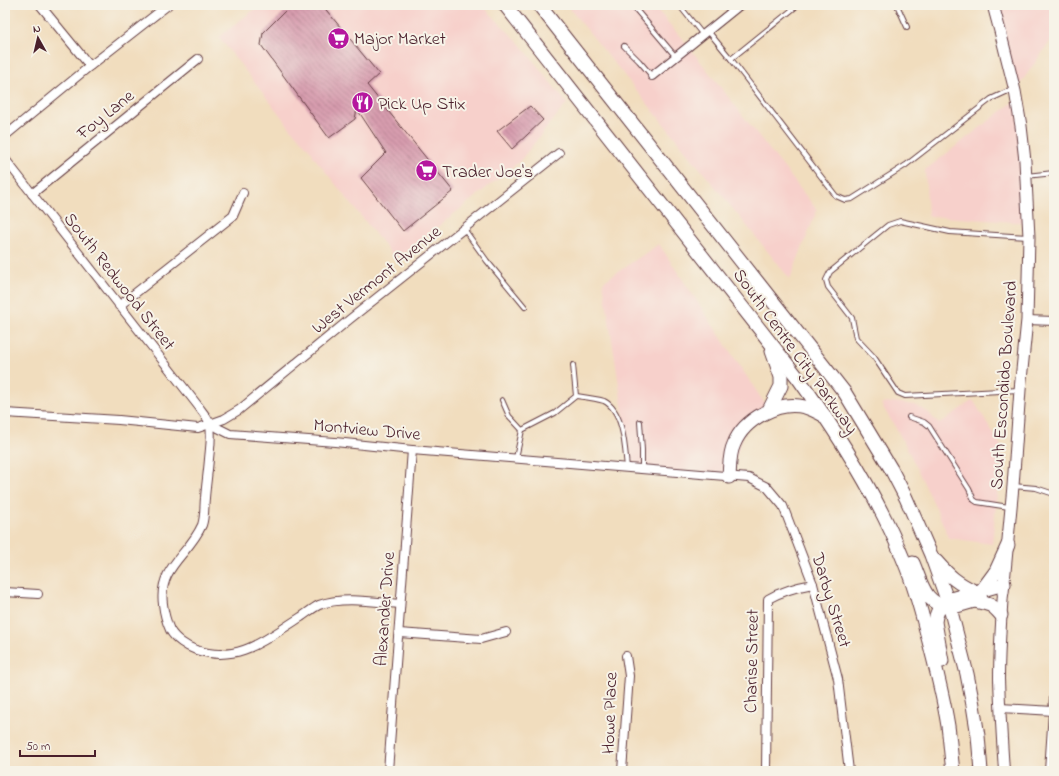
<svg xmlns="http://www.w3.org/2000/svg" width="1059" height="776" viewBox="0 0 1059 776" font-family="'Indie Flower',sans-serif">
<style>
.built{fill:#f7d0cb}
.building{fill:url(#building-back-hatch)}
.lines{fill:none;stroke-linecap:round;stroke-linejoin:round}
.service-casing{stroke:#633c41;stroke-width:6}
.minor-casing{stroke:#633c41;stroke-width:10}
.tertiary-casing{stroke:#633c41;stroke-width:12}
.secondary-casing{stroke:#633c41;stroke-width:13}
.trunk-casing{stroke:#633c41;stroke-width:15}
.service{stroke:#fff;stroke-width:4}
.minor{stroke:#fff;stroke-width:8}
.tertiary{stroke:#fff;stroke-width:10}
.secondary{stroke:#fff;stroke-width:11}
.trunk{stroke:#fff;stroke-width:13}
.labels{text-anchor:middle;stroke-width:4;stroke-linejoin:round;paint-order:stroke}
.poi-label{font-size:18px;fill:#4a1f2b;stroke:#f7f3e8;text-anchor:start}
.street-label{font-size:18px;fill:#4a1f2b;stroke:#f7f3e8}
</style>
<defs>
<pattern id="building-back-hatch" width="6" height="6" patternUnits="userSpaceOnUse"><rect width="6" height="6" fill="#d79cae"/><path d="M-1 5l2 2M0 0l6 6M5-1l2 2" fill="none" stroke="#b07f8e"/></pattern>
</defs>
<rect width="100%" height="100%" fill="#f7f3e8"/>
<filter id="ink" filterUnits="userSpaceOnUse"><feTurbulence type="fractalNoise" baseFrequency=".025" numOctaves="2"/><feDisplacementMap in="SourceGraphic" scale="8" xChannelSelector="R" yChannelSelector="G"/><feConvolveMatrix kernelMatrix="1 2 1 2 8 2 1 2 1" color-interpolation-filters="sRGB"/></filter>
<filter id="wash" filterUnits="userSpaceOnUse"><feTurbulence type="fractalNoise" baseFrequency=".012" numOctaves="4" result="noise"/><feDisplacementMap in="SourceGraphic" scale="16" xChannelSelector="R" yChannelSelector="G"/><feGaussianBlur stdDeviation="0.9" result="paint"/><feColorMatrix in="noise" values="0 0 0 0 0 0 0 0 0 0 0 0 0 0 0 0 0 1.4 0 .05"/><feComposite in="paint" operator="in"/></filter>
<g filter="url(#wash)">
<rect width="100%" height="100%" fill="#f1ddbe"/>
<g class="built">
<polygon points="260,5 482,5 519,43 567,103 519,162 396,260 313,156 312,152 291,129 219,37"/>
<polygon points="567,5 653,5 689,47 817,210 790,279"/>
<polygon points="993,5 1054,5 1054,36 1015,91"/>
<polygon points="1016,100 1029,223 928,216 925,170"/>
<polygon points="659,244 769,410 747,424 729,477 632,469 603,282"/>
<polygon points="973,400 1002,447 992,544 949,538 935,506 907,448 897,430 881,404 894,402 915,405 928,412 939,424"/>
</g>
<g id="blocks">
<g class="building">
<polygon points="289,5 322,5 379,74 367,85 453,191 403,231 361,178 386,153 357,109 355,119 329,138 261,45 263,33 290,6"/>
<polygon points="530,106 543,120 512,149 497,131"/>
</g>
</g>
</g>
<g filter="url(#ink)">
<use href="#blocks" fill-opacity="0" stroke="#633c41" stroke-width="1"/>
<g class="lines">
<defs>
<g id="service">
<polyline points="632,5 676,57"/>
<polyline points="679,5 703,35"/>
<polyline points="897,5 907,27"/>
<polyline points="708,31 731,59 836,196 845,200 852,199 906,165 991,99 1006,92 1014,91"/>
<polyline points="624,46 639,61 652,76"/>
<polyline points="731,59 798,5"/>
<polyline points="1026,176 1054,173"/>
<polyline points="464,229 487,261 525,307"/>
<polyline points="1019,390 905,396 898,393 874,357 856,338 852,318 828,287 826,280 830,272 888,225 900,221 950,232 1028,237"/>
<path d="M576 396C583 397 598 399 604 401 624 411 625 449 627 468"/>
<polyline points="502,400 509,416 522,430"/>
<polyline points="909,417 924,422 929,426 969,489 974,500 977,502 1009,507"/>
<polyline points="640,422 642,450 642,469"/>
<polyline points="516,458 522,430 555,413 576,396 573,365"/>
<polyline points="1013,486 1036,488 1054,494"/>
</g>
<g id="minor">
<polyline points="40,5 90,66"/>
<polyline points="652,76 740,5"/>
<polyline points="5,136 90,66 168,5"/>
<path d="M5 159 199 407C203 413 209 419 210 425 212 437 210 448 209 459 208 472 206 485 205 498 204 506 205 517 202 525 189 555 158 567 163 604 164 613 166 621 170 630 175 639 187 647 196 650 240 664 267 638 301 617 307 613 313 608 319 605 342 596 376 602 400 604"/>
<polyline points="32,194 198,59"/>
<polyline points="119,306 233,216 243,193"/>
<polyline points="1027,320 1054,321"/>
<polyline points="5,413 119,420 198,428 210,424 230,434 335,442 412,450 749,478 767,487 783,506 813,584 838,679 849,771"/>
<polyline points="210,424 224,419 239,410 350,319 559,153"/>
<polyline points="5,592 38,594"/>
<polyline points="399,633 481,639 506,632"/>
<polyline points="1000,708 1054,711"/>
<polyline points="388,771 412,450"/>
<polyline points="622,771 629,676 626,656"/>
<path d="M766 771 768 599C782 591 796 587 813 584"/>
<polyline points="1049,771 1054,697"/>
</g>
<path id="tertiary" d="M1003 593C1001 622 999 650 999 679 1000 710 1002 740 1004 771"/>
<polyline id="secondary" points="993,5 1000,31 1015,91 1021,126 1025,161 1029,237 1027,320 1020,390 1013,486 1003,593"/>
<g id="trunk">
<path d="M505 5 798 378C839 435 878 496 904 561 914 585 921 610 927 634 935 664 943 695 948 726 950 741 951 756 953 771"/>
<polyline points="539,5 845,393 891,469 906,498 931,555 950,608 967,674 973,705 978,736 981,771"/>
<polyline points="769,410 781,386 781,377 772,351"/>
<path d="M729 477C730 466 729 454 734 444 744 419 779 400 805 407 811 408 818 413 824 415"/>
<path d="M936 561C950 577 957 583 976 592"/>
<path d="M913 563C922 584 924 604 950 608L981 599"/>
<polyline points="982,590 996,571 1008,545"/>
<path d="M975 601C989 604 992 604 1001 615"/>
<polyline points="942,661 935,622 936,616 938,611 947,600 1004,584"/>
</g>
</defs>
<use href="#service" class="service-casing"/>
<use href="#minor" class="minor-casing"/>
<use href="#tertiary" class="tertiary-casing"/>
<use href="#secondary" class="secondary-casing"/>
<use href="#trunk" class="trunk-casing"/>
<use href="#service" class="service"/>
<use href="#minor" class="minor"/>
<use href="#tertiary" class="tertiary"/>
<use href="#secondary" class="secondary"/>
<use href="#trunk" class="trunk"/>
</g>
</g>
<defs>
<symbol id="supermarket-disc" viewBox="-11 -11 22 22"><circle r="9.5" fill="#b5179e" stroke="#f7f3e8"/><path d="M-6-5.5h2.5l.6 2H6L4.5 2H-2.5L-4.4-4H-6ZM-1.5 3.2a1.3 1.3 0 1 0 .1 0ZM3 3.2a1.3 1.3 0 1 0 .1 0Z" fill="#fff"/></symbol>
<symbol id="restaurant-disc" viewBox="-11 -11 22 22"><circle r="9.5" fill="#b5179e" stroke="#f7f3e8"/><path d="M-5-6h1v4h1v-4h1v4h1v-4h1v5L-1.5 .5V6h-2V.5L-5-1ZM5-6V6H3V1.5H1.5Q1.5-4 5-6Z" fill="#fff"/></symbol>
</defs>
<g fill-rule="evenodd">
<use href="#supermarket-disc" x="326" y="26" width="25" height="25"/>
<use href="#restaurant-disc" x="350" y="90" width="25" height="25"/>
<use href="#supermarket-disc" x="414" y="158" width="25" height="25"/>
</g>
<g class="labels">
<g class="poi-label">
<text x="354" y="44">Major Market</text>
<text x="378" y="109">Pick Up Stix</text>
<text x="442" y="177">Trader Joe's</text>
</g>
<g class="street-label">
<text transform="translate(105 114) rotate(-39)" y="6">Foy Lane</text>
<text transform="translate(376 279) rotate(-39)" y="6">West Vermont Avenue</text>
<text transform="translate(120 281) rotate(52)" y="6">South Redwood Street</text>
<text transform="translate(796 351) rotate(54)" y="6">South Centre City Parkway</text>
<text transform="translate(1003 385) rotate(-86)" y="6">South Escondido Boulevard</text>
<text transform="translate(367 429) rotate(5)" y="6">Montview Drive</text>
<text transform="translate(832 600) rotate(73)" y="6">Darby Street</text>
<text transform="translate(384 609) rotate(-86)" y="6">Alexander Drive</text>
<text transform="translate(751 661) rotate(-89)" y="6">Charise Street</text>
<text transform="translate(609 713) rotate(-88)" y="6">Howe Place</text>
</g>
</g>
<rect width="1059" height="776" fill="none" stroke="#f7f3e8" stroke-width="20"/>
<g transform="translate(38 38) rotate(352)" stroke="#f7f3e8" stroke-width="3" paint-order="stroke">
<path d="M0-3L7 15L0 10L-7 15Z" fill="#4a1f2b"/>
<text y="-6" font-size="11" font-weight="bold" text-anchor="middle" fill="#4a1f2b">N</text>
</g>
<path d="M20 750v6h75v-6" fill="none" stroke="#4a1f2b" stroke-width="2"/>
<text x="26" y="750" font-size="12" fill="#4a1f2b" stroke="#f7f3e8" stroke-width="3" paint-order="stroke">50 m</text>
</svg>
